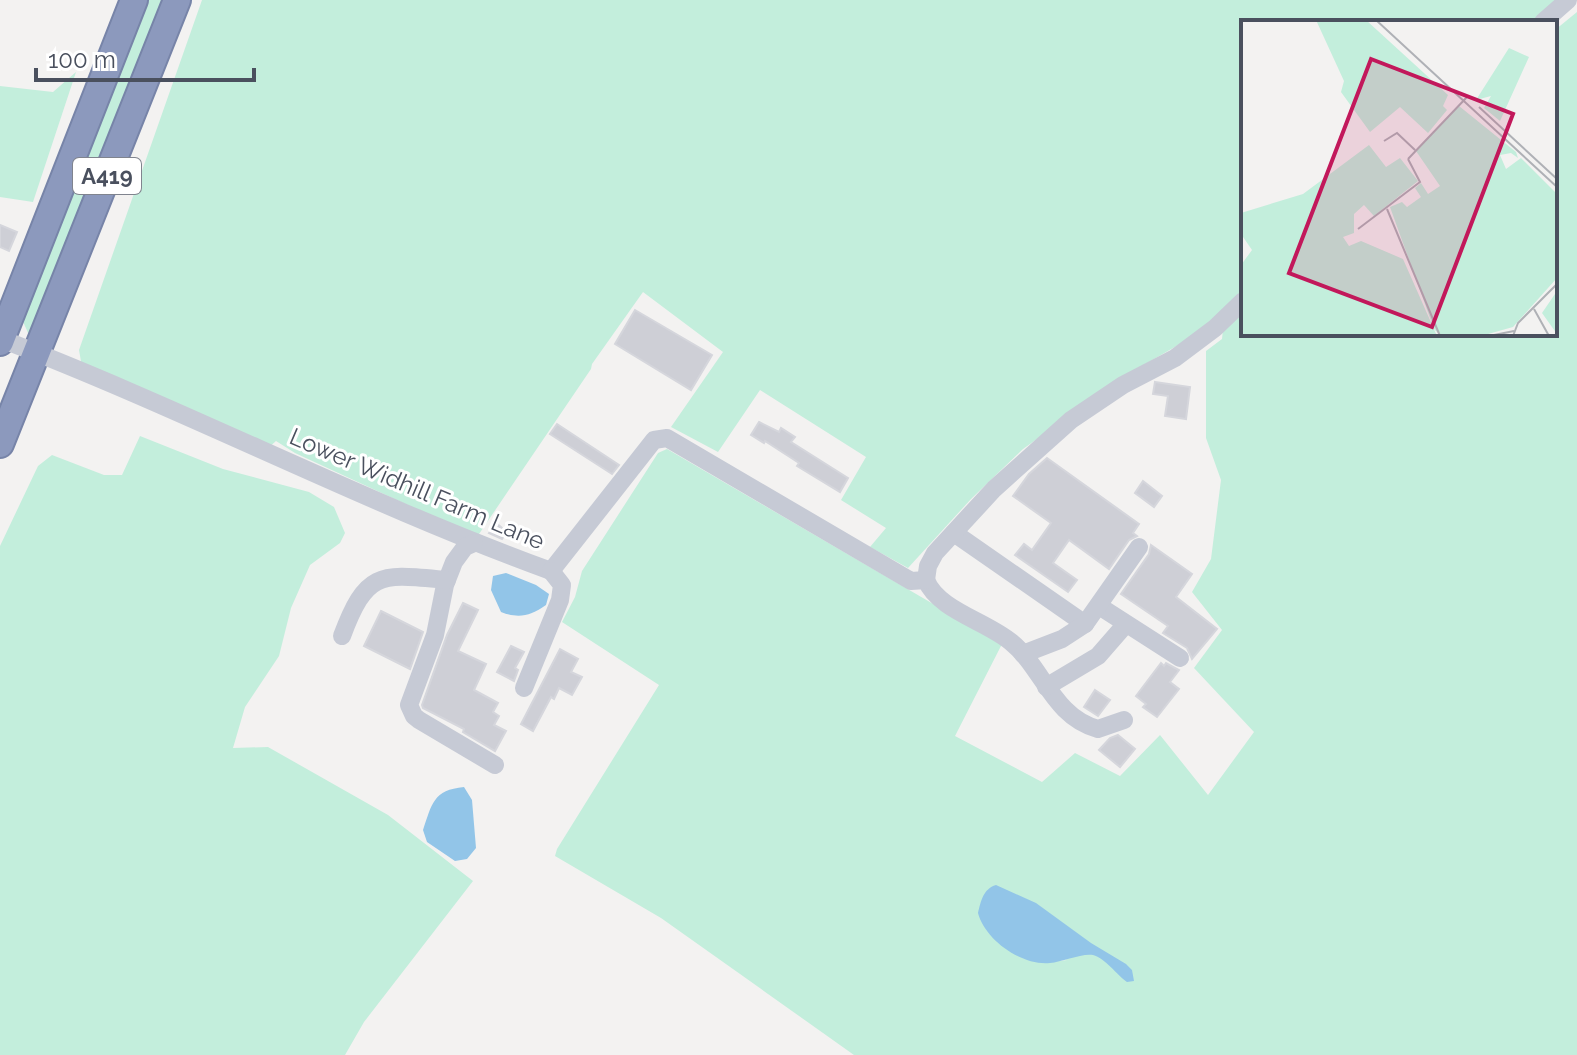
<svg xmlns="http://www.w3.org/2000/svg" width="1577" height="1055" viewBox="0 0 1577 1055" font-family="Raleway,sans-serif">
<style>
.green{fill:#c3eedc;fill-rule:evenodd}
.water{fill:#92c5e8}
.building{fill:#cecfd6;stroke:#d5d6dc;stroke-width:2}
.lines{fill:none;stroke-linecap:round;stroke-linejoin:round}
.highway-casing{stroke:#7784a8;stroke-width:30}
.minor{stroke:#c6cad5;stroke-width:18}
.highway{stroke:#8c99bd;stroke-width:26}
.labels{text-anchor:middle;stroke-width:6;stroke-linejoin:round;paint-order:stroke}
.shield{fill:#fff;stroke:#80848e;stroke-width:2}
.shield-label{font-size:22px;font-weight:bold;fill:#4a505e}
.street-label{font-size:24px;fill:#4a505e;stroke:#fff}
.inset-road{fill:none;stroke:#afb1b6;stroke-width:2}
.view{fill:#c2185b;fill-opacity:0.15;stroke:#c2185b;stroke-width:4}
.inset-edge{fill:none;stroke:#4a505e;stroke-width:4}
</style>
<rect width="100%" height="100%" fill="#f3f2f1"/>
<g class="green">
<polygon points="145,0 165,0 33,335 29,335 20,315"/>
<polygon points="202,0 1556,0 1531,22 1243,22 1243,292 1206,329 1128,374 1023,449 971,499 908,568 870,547 886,528 841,500 866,457 760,390 718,452 671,427 723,352 643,292 592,364 591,369 477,537 295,453 276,441 266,450 83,373 79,350"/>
<path d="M1577 12V1055H854L661 918 555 856 557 849 659 685 562 622 575 597 582 571 658 453 667 449 1002 644 955 736 1042 782 1075 753 1120 776 1160 735 1208 795 1254 732 1194 668 1222 630 1192 592 1211 559 1221 480 1206 438V351L1222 339 1223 329 1243 309V334H1555V30ZM986 929 1067 960C1034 965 1008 955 986 929Z"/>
<polygon points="76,72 33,202 0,197 0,86 53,92"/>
<polygon points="140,436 223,469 309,492 334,507 345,533 340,543 310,565 291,608 279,656 245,707 233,748 268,747 388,815 473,881 364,1022 345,1055 0,1055 0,546 38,466 52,455 104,475 122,475"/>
</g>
<g class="water">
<path d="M506 573 536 585 549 594 546 605C530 616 519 619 501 612L491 590 493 576Z"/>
<path d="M464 787 472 800 476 848 467 859 455 861 427 842 423 830C432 804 433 790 464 787Z"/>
<path d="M996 885 1036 903 1091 943 1126 964 1132 970 1134 981 1127 982C1117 975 1105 958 1093 955 1082 953 1062 962 1050 963 1022 966 985 940 978 913 981 901 983 889 996 885Z"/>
</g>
<g class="building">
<polygon points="0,225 17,232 9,251 0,247"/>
<polygon points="635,310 712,355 691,390 615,344"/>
<polygon points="1155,382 1190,387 1186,419 1165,416 1168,396 1153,394"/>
<polygon points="759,422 779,432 781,428 795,437 791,442 848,478 840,492 797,466 799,463 765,441 764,443 751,435"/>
<polygon points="557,424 619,465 612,474 550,434"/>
<polygon points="1047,458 1139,524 1133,533 1137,536 1129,540 1109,569 1069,540 1053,563 1077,580 1068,592 1015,555 1024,544 1032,550 1051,523 1013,496 1029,474"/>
<polygon points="1143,481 1162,496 1154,507 1135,493"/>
<polygon points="496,523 507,532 502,539 489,533"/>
<polygon points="1151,545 1192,574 1176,597 1217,629 1192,659 1187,648 1163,633 1168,626 1121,594 1149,554"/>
<polygon points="463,603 478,610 458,651 486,664 474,690 498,703 493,712 499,716 494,725 506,731 495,751 463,732 464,729 423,708 422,705 447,635"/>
<polygon points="381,611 423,632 410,669 364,646"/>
<polygon points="511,646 524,652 515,668 518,670 514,681 497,672"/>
<polygon points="560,649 578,659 571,672 582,677 572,695 559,688 554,699 551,697 533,731 521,724"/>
<polygon points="1161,663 1164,666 1166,663 1179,670 1170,682 1179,689 1157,717 1143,707 1146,704 1136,696"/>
<polygon points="1095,690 1110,700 1098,716 1084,707"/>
<polygon points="1118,735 1135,749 1120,767 1099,750 1110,738"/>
</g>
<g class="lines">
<defs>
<g id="highway">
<polyline points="0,342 134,0"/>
<polyline points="0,444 177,0"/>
</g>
</defs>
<use href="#highway" class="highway-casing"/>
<g class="minor">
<polyline points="1543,22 1568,0"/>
<path d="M1 339C187 410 364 503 551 571"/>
<polyline points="954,533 1085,624"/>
<polyline points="474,543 465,547 454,562 445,585 435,635 409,705 414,716 419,720 495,765"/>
<path d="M551 571 654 440 667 438 911 581 926 580C938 610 986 621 1011 642 1043 668 1053 717 1098 729L1124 720"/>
<polyline points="926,580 928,566 935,553 994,489 1071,420 1123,385 1175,358 1215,328 1243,301"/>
<polyline points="1099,606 1180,658"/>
<path d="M342 636C367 569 381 574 447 580"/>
<polyline points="1023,654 1062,639 1085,624 1139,547"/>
<polyline points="1046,687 1098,656 1125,625"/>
<polyline points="524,688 560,600 562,585 551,571"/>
</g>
<use href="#highway" class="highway"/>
</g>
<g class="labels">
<rect class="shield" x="73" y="158" width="68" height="36" rx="6"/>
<g class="shield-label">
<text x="107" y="184">A419</text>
</g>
<g class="street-label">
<text transform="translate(417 489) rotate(23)" y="8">Lower Widhill Farm Lane</text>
</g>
</g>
<g transform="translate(1241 20)">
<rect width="316" height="316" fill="#f3f2f1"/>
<path d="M75 0H125L207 75 202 86 206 90 187 113 159 87 129 112 100 72 103 61ZM268 28 288 37 259 101 243 88 250 76 235 80ZM218 86 275 132 277 138 270 133 259 135 265 149 280 138 316 174V258L272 307 240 316H200L193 309 149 187 161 182 166 187 180 177 174 168 180 163 187 174 199 166 175 131ZM128 125 145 147 159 138 177 161 133 196 123 185 113 194V213L102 217 108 226 120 221 162 239 196 316H0V245L11 230 0 214V193L62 174ZM316 271V314L301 293Z" fill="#c3eedc"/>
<path class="inset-road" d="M135 0 316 167M238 87 316 159M143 121 156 113 174 130M167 139 226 77M146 189 199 316M117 209 179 162 167 139M293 289 308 316M248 316 273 311M272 316 277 303 316 264"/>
<path class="view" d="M130 39 272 94 191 307 48 253Z"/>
<rect width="316" height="316" class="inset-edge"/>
</g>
<path d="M36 68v12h218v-12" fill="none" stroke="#4a505e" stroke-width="4"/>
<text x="48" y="68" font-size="24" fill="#4a505e" stroke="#ffffff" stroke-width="6" paint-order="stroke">100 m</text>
</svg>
